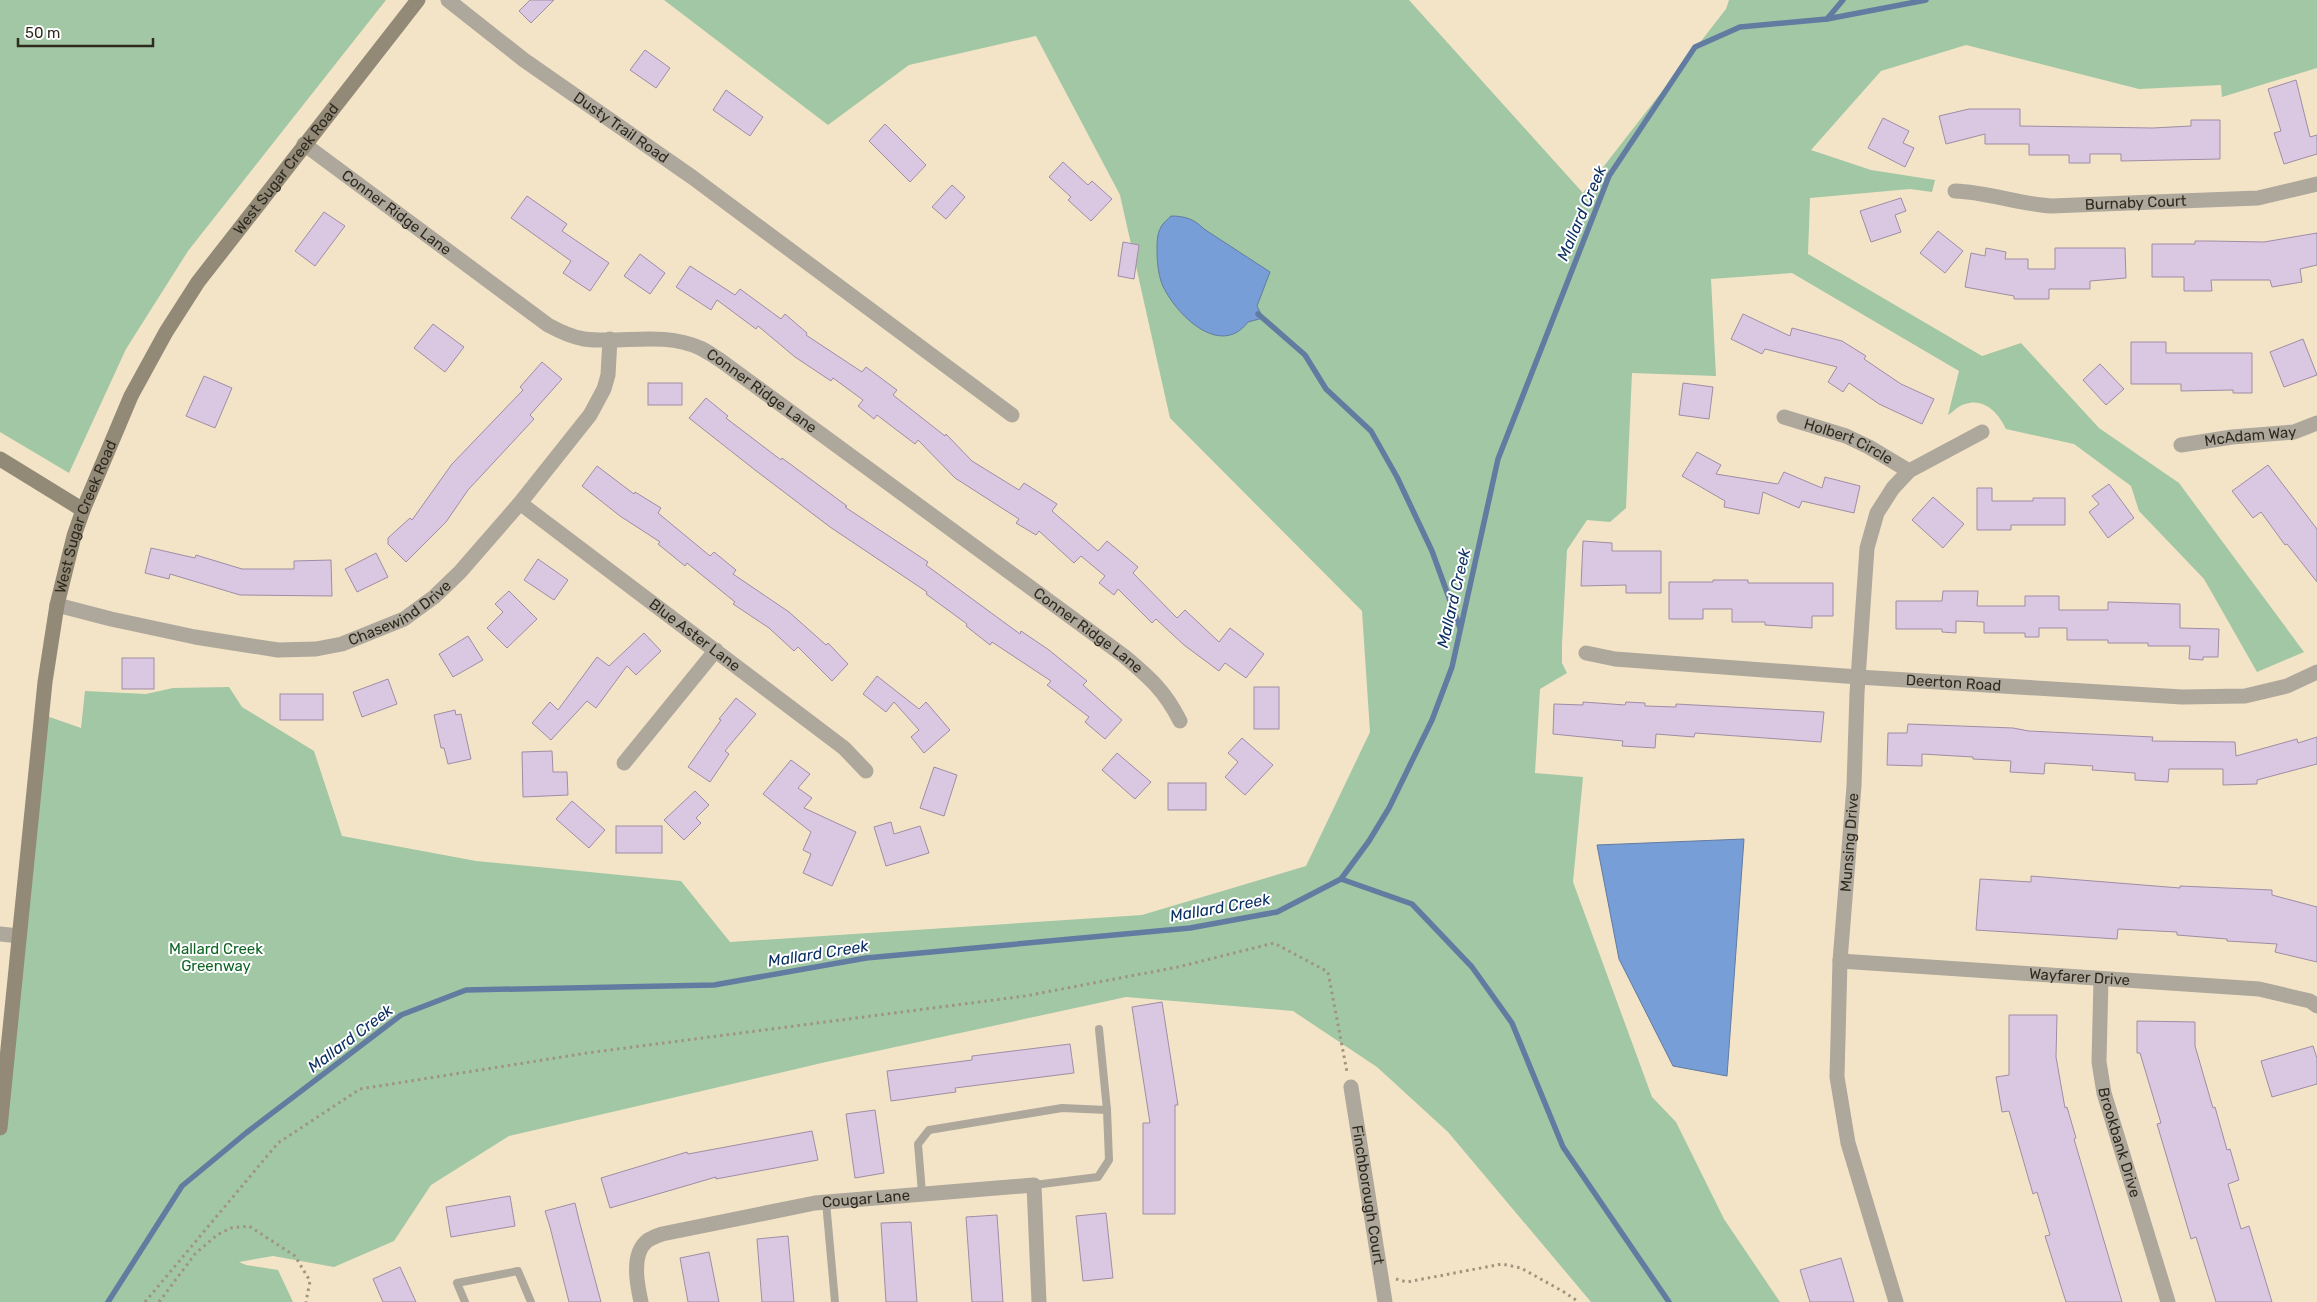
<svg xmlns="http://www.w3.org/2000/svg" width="2317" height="1302" viewBox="0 0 2317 1302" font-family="Rubik,sans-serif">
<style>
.green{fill:#a2c7a5}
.water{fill:#789ed8;stroke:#627ba0}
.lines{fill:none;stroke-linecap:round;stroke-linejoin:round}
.stream{stroke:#627ba0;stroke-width:5.5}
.building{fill:#dac7e1;stroke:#9f8da5}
.path{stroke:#9f957f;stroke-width:3;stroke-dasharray:2.5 4;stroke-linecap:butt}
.lane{stroke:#aea79b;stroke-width:8}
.street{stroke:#aea79b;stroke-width:15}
.secondary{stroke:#938977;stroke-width:15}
.labels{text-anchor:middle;stroke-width:4;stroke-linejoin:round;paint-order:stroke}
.street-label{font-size:15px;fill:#2f2a1f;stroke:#fff}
.park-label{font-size:15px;fill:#0e6525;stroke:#fff}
.water-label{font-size:16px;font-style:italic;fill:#0b3064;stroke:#fff}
</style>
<rect width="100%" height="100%" fill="#f3e4c7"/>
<g class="green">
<polygon points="0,0 386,0 188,251 126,349 69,473 0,432"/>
<path d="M664 0H1409L1583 193 1726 9 1729 0H2317V68L2222 97 2221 85 2139 89 1966 45 1881 71 1811 150 1871 170 1935 180 1932 192 1910 189 1810 198 1808 254 1982 356 2021 343 2099 428 2179 483 2304 652 2257 672 2204 579 2139 511 2131 486 2074 444 2006 429C1999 414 1985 397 1965 404 1959 405 1953 412 1948 415L1959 371 1792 273 1711 279 1716 376 1632 373 1626 508 1610 522 1587 520 1567 550 1562 644V663L1567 673 1540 689 1535 773 1583 777 1573 882 1652 1097 1676 1122 1724 1219 1780 1302H1591L1448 1132 1377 1067 1293 1011 1126 997 826 1062 509 1136 431 1185 394 1241 334 1267 273 1256 239 1262 246 1265 278 1270 293 1302H0V1119L41 714 81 728 85 691 146 694 173 688 229 687 242 707 314 751 342 836 476 861 681 881 730 942 1142 915 1306 866 1370 732 1362 611 1170 418 1120 195 1036 36 909 65 828 125Z"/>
</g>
<g class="water">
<path d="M1171 216C1185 216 1194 219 1204 229L1270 272 1257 306 1263 318 1248 322C1220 359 1175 314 1162 284 1158 273 1157 261 1157 250 1157 242 1157 234 1161 227 1163 223 1168 219 1171 216Z"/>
<polygon points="1744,839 1727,1076 1673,1066 1619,959 1597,845"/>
</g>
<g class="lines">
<g class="stream">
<polyline points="1827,19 1843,0"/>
<polyline points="1258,314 1305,355 1326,389 1371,431 1397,477 1432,551 1460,628"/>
<polyline points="1341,879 1412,904 1472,967 1512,1023 1563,1147 1669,1302"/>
<polyline points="108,1302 182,1186 246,1133 401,1015 466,990 714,985 866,958 1190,928 1277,912 1341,879 1369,841 1389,808 1432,720 1452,667 1498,459 1609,176 1695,47 1740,27 1827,19 1926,0"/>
</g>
</g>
<g class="building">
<polygon points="530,0 554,0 531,23 519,11"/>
<polygon points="645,50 670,68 656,88 630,70"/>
<polygon points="2296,80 2310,137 2317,135 2317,154 2284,164 2274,133 2281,131 2268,89"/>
<polygon points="726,90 763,117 750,136 713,110"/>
<polygon points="1969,109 2020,109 2020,126 2153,128 2191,126 2191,120 2220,120 2220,159 2121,161 2121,154 2090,154 2090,163 2069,163 2069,155 2029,155 2029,144 1985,144 1985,134 1946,144 1939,116"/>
<polygon points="1883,118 1909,131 1903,143 1914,148 1905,167 1868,148"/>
<polygon points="885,124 926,165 910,182 869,141"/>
<polygon points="1063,162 1088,185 1092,181 1112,199 1091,221 1068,200 1071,197 1049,177"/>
<polygon points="952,185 965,197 946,219 932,207"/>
<polygon points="527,196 567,224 562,231 609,263 590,291 563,273 571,261 511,218"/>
<polygon points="1901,198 1906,211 1895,215 1901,232 1871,242 1860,211"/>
<polygon points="324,212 345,226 315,266 295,251"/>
<polygon points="1938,231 1963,251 1945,273 1920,253"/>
<polygon points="2317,233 2317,265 2300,269 2302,282 2272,287 2270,280 2211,280 2212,291 2184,291 2184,277 2152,277 2152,244 2195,244 2195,241 2210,241 2264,242"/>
<polygon points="1123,242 1139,245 1134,279 1118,276"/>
<polygon points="1986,248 2006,252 2005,259 2028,259 2028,269 2055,269 2055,248 2125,248 2126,278 2090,281 2090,289 2049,289 2049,299 2014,299 2014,296 1965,287 1971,253 1985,256"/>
<polygon points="640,254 665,273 650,294 624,276"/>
<polygon points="690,266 735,295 740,289 781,319 785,314 807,333 806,335 862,372 866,367 897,390 893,395 945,436 946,434 972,461 1019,490 1024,483 1057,504 1052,511 1098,551 1107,541 1138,567 1133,573 1177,618 1185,610 1219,642 1230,628 1264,654 1246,678 1225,663 1219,671 1184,645 1156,619 1152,623 1118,589 1114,595 1099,583 1105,576 1081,556 1074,563 1039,531 1036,535 1016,523 1019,519 955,478 918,440 915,444 877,415 874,419 858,406 863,400 833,378 831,381 795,357 758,326 756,329 717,300 711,310 676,287"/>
<polygon points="1743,314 1790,336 1792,328 1842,341 1866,356 1864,359 1901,384 1934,399 1922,424 1879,404 1849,383 1843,392 1828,382 1837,367 1765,349 1762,354 1731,339"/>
<polygon points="433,324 464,347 445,372 414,348"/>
<polygon points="2303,339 2317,375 2284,387 2270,352"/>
<polygon points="2131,342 2166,342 2166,353 2252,353 2252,393 2233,393 2233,390 2181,391 2181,384 2131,384"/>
<polygon points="542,362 562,379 530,415 534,419 468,490 446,522 406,562 388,544 388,538 410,518 412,520 452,464 523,390 520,387"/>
<polygon points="2100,364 2124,389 2106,405 2083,380"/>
<polygon points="204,376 232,388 215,428 186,416"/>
<rect x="648" y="383" width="34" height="22"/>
<polygon points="1683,383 1713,387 1709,419 1679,415"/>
<polygon points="706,398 728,416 726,418 781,460 782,458 847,506 845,507 928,562 926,565 1020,634 1021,631 1049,650 1087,681 1083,685 1122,720 1105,739 1085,722 1089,717 1047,685 1051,681 992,642 990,645 966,626 967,624 926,594 927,592 830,527 755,470 689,418"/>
<polygon points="1697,452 1721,465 1716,474 1778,484 1784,472 1822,488 1825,477 1860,486 1854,513 1802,501 1799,508 1763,492 1759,514 1724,507 1725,501 1682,476"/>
<polygon points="2268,465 2317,529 2317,582 2287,544 2285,545 2261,512 2253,518 2232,491"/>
<polygon points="597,466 634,494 635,492 661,508 658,513 710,556 714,552 736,570 733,574 789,612 826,645 828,643 848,664 832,681 798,647 794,651 769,628 733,604 735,602 687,563 685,566 658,544 660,542 620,516 582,486"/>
<polygon points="2109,484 2134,518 2108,538 2089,512 2099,504 2092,496"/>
<polygon points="1977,488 1992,488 1992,501 2033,501 2033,498 2065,498 2065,525 2011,525 2011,530 1977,530"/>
<polygon points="1933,497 1964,524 1943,548 1912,520"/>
<polygon points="1583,541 1612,543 1612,551 1661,551 1661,593 1626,593 1626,585 1581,586"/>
<polygon points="151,548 195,558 196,555 242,569 294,569 294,561 331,560 332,596 240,595 170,574 169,579 145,573"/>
<polygon points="376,553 388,577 357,592 345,569"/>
<polygon points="538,559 568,580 554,600 524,580"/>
<polygon points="1713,580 1748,580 1748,583 1833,583 1833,616 1812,616 1812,628 1765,625 1765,622 1732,622 1732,609 1703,609 1703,619 1669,619 1669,582 1713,582"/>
<polygon points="509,591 537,619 507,648 487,628 503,612 495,604"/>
<polygon points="1943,591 1978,591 1977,606 2025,606 2025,596 2059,596 2059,610 2108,610 2108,602 2180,604 2180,628 2219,629 2218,657 2203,657 2203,660 2189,659 2190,646 2148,646 2148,643 2108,643 2108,640 2067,640 2067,628 2039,628 2039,637 2025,637 2025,633 1984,633 1984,622 1956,621 1956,633 1942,632 1942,629 1896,629 1896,601 1942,601"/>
<polygon points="644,633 661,651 636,675 627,666 596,708 587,701 551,740 532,723 550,702 558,710 597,657 609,666"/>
<polygon points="468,636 483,660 453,677 439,654"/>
<rect x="122" y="658" width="32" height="31"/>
<polygon points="877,676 919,709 926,702 950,730 924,753 911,737 919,730 894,702 886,712 863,694"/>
<polygon points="388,679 397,704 362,717 353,692"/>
<rect x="1254" y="687" width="25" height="42"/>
<rect x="280" y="694" width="43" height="26"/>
<polygon points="736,698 756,714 725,751 729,754 710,782 688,767 721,720 719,719"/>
<polygon points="1583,702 1625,705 1626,702 1645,703 1645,706 1676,707 1676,704 1824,712 1821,742 1695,733 1694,737 1656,734 1655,748 1622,746 1623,741 1553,734 1554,704 1583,705"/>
<polygon points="455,710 456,715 461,714 471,759 448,764 444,748 441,748 434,715"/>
<polygon points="1908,724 2013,728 2029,731 2153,737 2152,741 2235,742 2236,756 2297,739 2298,743 2317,737 2317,764 2257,780 2257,784 2223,785 2223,769 2169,769 2168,782 2135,780 2135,773 2092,770 2093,766 2045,763 2044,774 2010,772 2011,761 1973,759 1973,757 1922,754 1922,766 1887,765 1888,733 1907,733"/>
<polygon points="1242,738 1273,765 1245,795 1225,777 1238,762 1228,753"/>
<polygon points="552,751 553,772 567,772 568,795 523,797 522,752"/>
<polygon points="1117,753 1151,782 1135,799 1102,770"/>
<polygon points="791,760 810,774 798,788 812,798 804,808 856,832 832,886 803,873 811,854 803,850 811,832 763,794"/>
<polygon points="934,767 957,775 944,816 920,808"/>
<rect x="1168" y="783" width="38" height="27"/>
<polygon points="695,791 709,805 696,818 701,823 684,840 664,820"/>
<polygon points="572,801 605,830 589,848 556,819"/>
<polygon points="891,822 894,834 920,826 929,853 886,866 874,827"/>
<rect x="616" y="826" width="46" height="27"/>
<polygon points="2031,876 2180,888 2180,886 2272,890 2272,895 2317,907 2317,962 2275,952 2277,944 2227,941 2227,939 2177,935 2177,932 2118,929 2117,939 1976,930 1980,879 2031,882"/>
<polygon points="1162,1002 1178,1105 1175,1105 1175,1214 1143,1214 1143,1123 1150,1123 1132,1007"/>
<polygon points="2009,1015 2057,1015 2056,1057 2065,1108 2067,1107 2076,1138 2074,1139 2122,1302 2066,1302 2045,1236 2050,1235 2037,1192 2033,1194 2009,1111 2002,1112 1996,1077 2009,1075"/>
<polygon points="2137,1021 2195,1022 2195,1046 2213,1108 2215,1107 2227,1150 2230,1149 2239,1180 2228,1184 2241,1229 2249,1226 2272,1302 2216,1302 2196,1237 2191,1239 2157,1124 2161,1123 2140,1053 2137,1053"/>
<polygon points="1070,1044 1074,1073 955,1088 956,1092 891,1101 887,1071 972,1060 972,1056"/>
<polygon points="2313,1046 2317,1058 2317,1084 2272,1097 2261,1061"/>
<polygon points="875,1110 884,1173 855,1178 846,1114"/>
<polygon points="812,1131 818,1160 716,1179 716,1177 610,1208 601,1178 687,1152 688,1154"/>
<polygon points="510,1196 515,1226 451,1237 446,1207"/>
<polygon points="575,1203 579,1220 601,1302 569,1302 550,1227 545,1211"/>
<polygon points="1106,1213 1113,1278 1083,1281 1076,1216"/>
<polygon points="997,1215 1003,1302 972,1302 966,1217"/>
<polygon points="911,1222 917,1302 886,1302 881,1223"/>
<polygon points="788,1236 794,1302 762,1302 757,1239"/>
<polygon points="709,1252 719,1302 688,1302 680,1258"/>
<polygon points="1841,1258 1854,1302 1810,1302 1800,1270"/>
<polygon points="400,1267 416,1302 383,1302 373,1279"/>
</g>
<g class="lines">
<g class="path">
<polyline points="1396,1279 1407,1282 1502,1264 1521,1268 1564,1292 1579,1302"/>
<polyline points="145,1302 278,1143 360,1089 587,1053 1025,996 1178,967 1274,943 1328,972 1347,1072"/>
<polyline points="159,1302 195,1254 217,1235 231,1228 249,1226 295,1256 310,1281 306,1302"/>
</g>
<g class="lane">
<polyline points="1099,1029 1107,1110"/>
<polyline points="922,1193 918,1144 929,1130 1062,1108 1107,1110 1109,1160 1098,1177 1034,1185"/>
<polyline points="826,1202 835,1302"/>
<polyline points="465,1302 457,1283 518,1271 531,1302"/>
</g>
<g class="street">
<path id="s1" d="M448 0 524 60 692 177 1012 415"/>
<path id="s2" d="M304 144 548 325C559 331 571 337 584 339 622 344 663 331 700 348 707 351 713 356 720 360L1124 656C1150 678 1165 691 1180 721"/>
<path id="s3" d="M1955 191C1987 192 2019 204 2051 206L2258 198 2317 184"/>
<path id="s4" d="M1784 417 1846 436 1869 447 1909 471"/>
<path id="s5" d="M2181 445 2232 437 2294 432 2317 423"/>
<path id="s6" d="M520 503 844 748 866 771"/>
<path id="s7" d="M57 605 111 619 195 637 278 650 316 649 342 644 404 619 434 597 460 572 520 503 590 415 604 389 608 375 610 339"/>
<path id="s8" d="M1586 653 1615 659 1858 677 2182 697 2245 696 2287 686 2317 672"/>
<polyline points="624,763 716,650"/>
<polyline points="0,934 19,936"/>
<path id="s9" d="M1840 961 2259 989 2310 1001 2317 1006"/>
<path id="s10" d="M2101 979 2099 1062 2104 1093 2168 1302"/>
<path id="s11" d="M1351 1087 1385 1302"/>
<path id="s12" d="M641 1302C637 1284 631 1254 647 1241 651 1238 657 1236 662 1234L815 1203 1034 1185 1039 1302"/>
<path id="s13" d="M1896 1302 1848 1143 1837 1077 1840 961 1854 786 1857 693 1867 548 1877 513 1893 488 1909 471 1982 432"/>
</g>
<g class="secondary">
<polyline points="0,459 83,510"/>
<path id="s14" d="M0 1128 45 682 57 605 74 536 83 510 131 396 166 332 198 282 418 0"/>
</g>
</g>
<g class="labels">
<g class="street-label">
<text dy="5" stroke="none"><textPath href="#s1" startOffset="215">Dusty Trail Road</textPath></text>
<text dy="5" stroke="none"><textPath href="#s14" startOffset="1024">West Sugar Creek Road</textPath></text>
<text dy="5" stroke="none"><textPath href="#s3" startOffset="182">Burnaby Court</textPath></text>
<text dy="5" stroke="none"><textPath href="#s2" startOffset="115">Conner Ridge Lane</textPath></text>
<text dy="5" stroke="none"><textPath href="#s2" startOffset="535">Conner Ridge Lane</textPath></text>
<text dy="5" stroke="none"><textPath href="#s5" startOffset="70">McAdam Way</textPath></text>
<text dy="5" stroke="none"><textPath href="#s4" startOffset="69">Holbert Circle</textPath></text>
<text dy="5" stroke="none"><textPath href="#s14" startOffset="619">West Sugar Creek Road</textPath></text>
<text dy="5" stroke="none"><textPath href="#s7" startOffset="356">Chasewind Drive</textPath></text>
<text dy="5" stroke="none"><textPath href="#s2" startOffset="940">Conner Ridge Lane</textPath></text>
<text dy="5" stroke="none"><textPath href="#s6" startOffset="219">Blue Aster Lane</textPath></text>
<text dy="5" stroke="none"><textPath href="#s8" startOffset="369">Deerton Road</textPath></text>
<text dy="5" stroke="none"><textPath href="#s13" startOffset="468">Munsing Drive</textPath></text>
<text dy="5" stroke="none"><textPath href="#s9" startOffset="240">Wayfarer Drive</textPath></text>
<text dy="5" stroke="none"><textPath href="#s10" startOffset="166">Brookbank Drive</textPath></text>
<text dy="5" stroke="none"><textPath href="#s11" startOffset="109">Finchborough Court</textPath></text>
<text dy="5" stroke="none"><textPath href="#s12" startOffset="288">Cougar Lane</textPath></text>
</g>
<g class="park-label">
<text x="216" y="954">Mallard Creek<tspan x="216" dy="17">Greenway</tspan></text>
</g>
<g class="water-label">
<text transform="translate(1581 213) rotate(-67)" y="6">Mallard Creek</text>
<text transform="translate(1453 598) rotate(-77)" y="6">Mallard Creek</text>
<text transform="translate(1220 907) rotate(-10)" y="6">Mallard Creek</text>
<text transform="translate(818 953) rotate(-9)" y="6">Mallard Creek</text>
<text transform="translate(350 1038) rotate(-37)" y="6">Mallard Creek</text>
</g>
</g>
<path d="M18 38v8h135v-8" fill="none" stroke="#2f2a1f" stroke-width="2.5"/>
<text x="25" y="38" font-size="15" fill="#2f2a1f" stroke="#ffffff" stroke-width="4" paint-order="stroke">50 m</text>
</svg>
